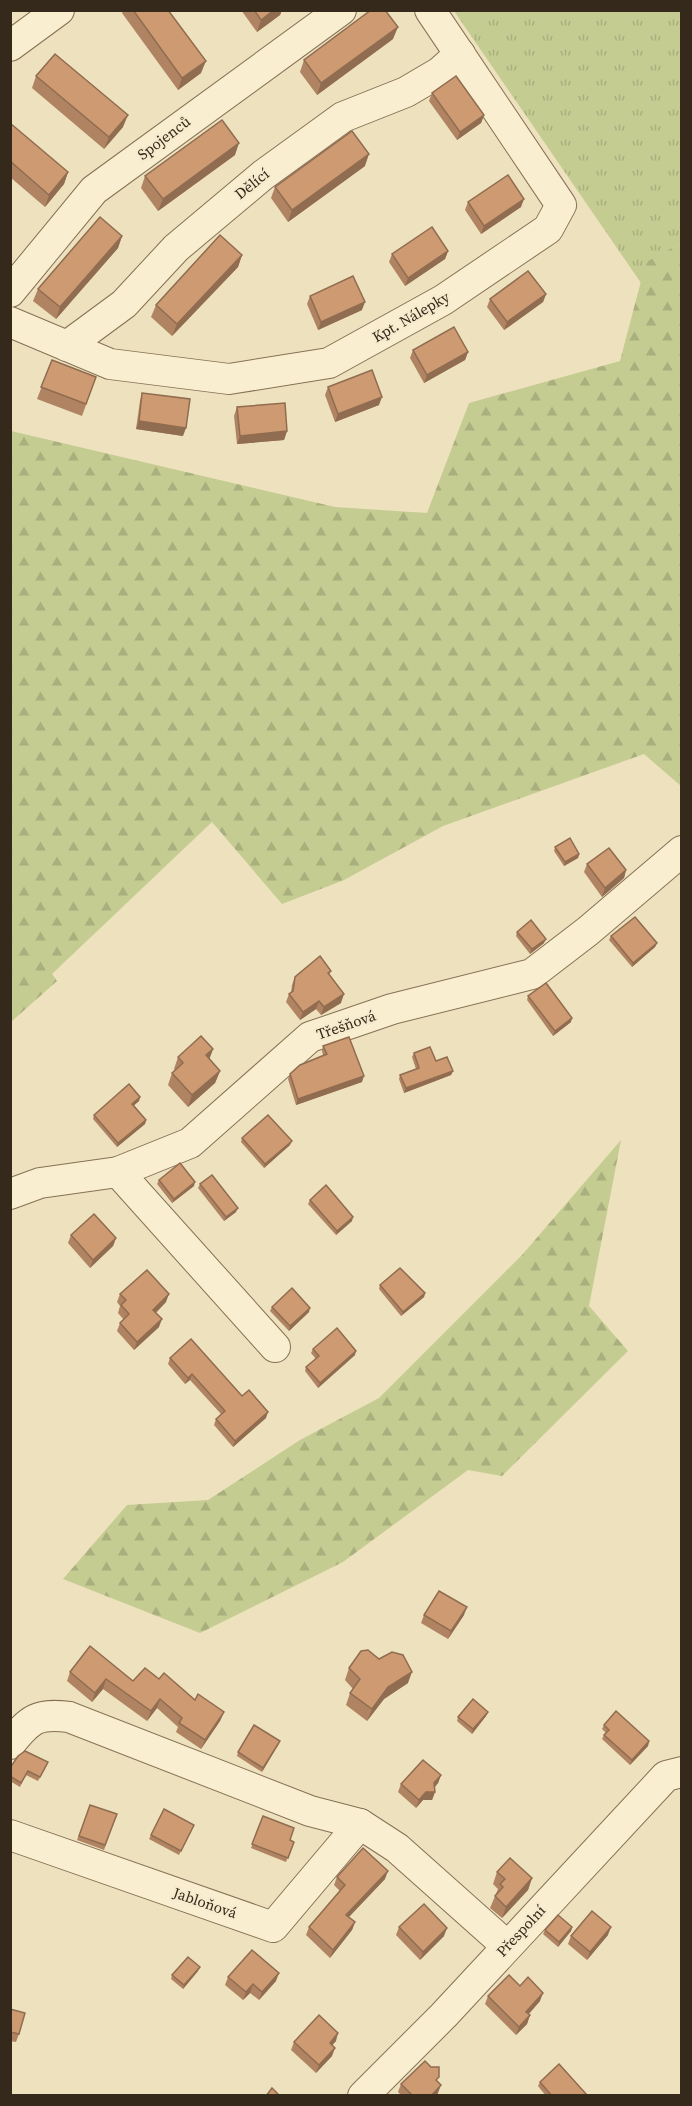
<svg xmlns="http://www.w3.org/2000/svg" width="692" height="2106" viewBox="0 0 692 2106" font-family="'Source Serif 4',serif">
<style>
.grass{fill:url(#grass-tufts)}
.forest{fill:url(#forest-firs)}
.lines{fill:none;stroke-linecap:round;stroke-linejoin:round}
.minor-casing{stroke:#867156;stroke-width:32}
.minor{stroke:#f9eed0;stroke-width:30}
.wall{fill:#b08462}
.shaded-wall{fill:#906c50}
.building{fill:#cd9a72;stroke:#906c50;stroke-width:1.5}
.labels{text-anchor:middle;stroke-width:4.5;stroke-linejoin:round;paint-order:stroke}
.street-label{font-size:15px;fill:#35291b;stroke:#f6ebcd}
</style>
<defs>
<pattern id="grass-tufts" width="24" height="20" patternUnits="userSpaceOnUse" patternTransform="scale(1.5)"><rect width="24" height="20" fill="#c4cc92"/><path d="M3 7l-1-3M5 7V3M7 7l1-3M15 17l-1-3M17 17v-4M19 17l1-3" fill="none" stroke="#a9af7d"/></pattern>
<pattern id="forest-firs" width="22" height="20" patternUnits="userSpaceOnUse" patternTransform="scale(1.5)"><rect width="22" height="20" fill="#c4cc92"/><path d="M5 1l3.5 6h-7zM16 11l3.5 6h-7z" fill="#a9af7d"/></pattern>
</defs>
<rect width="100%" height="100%" fill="#eee1bd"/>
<polygon class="grass" points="454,11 681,11 681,243 647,262 641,283"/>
<g class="forest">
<polygon points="681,243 681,786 644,754 443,826 344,880 282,904 212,822 52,974 57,981 11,1022 11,431 335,507 427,513 469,403 620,361 646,262"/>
<polygon points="621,1140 589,1306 628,1351 502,1476 468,1470 343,1562 200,1633 63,1579 127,1505 208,1500 300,1440 379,1398 522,1255"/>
</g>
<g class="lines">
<defs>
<g id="minor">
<polyline points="10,46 59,10"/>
<polyline points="10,292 94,190 341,10"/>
<polyline points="10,322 110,364 229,379 329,363 443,300 548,229 561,205 430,10"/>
<polyline points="67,346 124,304 176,248 263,175 343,117 406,92 440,72 460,54"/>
<polyline points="118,1172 275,1347"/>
<polyline points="10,1194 40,1183 118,1172 190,1143 310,1037 392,1009 532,974 588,931 682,851"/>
<path d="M10 1744C30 1719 37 1713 69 1717L310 1811 360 1824 397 1848 507 1946"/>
<polyline points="10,1835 273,1927 360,1824"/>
<polyline points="363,2096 444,2015 666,1776 682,1772"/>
</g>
</defs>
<use href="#minor" class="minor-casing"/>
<use href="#minor" class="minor"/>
</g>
<g class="wall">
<polygon points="123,10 168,10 201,73 178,90 122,13"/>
<polygon points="241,10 282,10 280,15 257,32"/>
<polygon points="393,39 317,95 300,72 304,60"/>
<polygon points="36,76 123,127 104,149 32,88"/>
<polygon points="432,93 484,115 481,123 457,140 429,101"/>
<polygon points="10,123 68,172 64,184 45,207 10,177"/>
<polygon points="235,155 158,211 141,188 145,176"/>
<polygon points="365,166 288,222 271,198 275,187"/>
<polygon points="468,202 521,207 481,234 465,210"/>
<polygon points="122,236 118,248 56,319 33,301 38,289"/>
<polygon points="448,251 445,259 405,286 389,262 392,254"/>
<polygon points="242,255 238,267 172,336 151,317 156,305"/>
<polygon points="546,294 543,302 504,330 487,307 490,299"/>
<polygon points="310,296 362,310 318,330 307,304"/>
<polygon points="413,350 468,352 465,360 424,383 410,358"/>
<polygon points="52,360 96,377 82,416 37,399"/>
<polygon points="328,387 379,405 335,422 325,395"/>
<polygon points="142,393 183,436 136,429 140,401"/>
<polygon points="237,407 287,431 284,440 237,444 234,416"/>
<polygon points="555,847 579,854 578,858 564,866 554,851"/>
<polygon points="587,864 626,870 624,878 602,897 584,872"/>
<polygon points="517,932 544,943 530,954 516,936"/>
<polygon points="611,936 657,943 655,947 632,967 609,940"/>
<polygon points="331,971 329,975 341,1003 321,1015 316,1009 300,1020 286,1002 289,994 291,993 292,985 295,977"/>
<polygon points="528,996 571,1022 553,1036 527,1000"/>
<polygon points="323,1046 362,1082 296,1105 288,1079 290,1074 323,1055 322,1051"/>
<polygon points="213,1049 209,1059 220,1071 215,1083 188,1107 168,1085 172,1073 175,1070 174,1069 178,1057"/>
<polygon points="414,1053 436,1061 453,1071 451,1075 404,1093 399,1079 400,1075 416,1069 412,1057"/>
<polygon points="140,1097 139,1101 134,1105 146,1120 145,1124 117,1147 93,1119 94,1115"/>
<polygon points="242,1138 290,1145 264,1168 241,1142"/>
<polygon points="159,1180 194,1186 172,1203 157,1184"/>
<polygon points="200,1184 236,1212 224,1221 198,1188"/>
<polygon points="310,1200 352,1221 336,1235 308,1204"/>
<polygon points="71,1235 116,1238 113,1246 90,1268 68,1243"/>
<polygon points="380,1285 425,1293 424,1297 401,1316 379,1289"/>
<polygon points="120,1294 166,1302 156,1313 159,1327 134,1350 117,1331 120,1323 124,1320 118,1313 120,1306 117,1302"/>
<polygon points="272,1307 309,1312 289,1331 270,1311"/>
<polygon points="313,1349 355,1355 318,1388 305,1371 306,1367 316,1359 311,1353"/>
<polygon points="170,1358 242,1396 266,1418 233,1447 214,1425 216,1419 221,1414 190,1380 185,1384 168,1364"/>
<polygon points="424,1615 464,1615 448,1639 421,1623"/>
<polygon points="379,1659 408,1683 384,1699 367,1721 346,1705 350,1693 353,1689 345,1680 349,1668"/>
<polygon points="70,1672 133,1681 159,1679 195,1700 224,1712 220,1721 201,1749 176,1732 178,1727 157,1708 147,1721 103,1689 92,1702 67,1681"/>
<polygon points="488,1712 486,1716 472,1734 457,1721 458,1717"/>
<polygon points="604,1725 649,1741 648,1746 630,1765 602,1739 604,1735 606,1733 602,1729"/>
<polygon points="278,1745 262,1772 237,1756 238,1752"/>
<polygon points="46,1767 38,1781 26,1775 20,1787 10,1781 10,1768"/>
<polygon points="441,1775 438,1783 435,1787 435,1792 432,1800 423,1800 416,1808 398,1792 401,1784"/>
<polygon points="90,1805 117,1814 104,1850 77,1840"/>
<polygon points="263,1816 290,1840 294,1842 286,1862 251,1848"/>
<polygon points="192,1829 179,1855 149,1839 151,1835"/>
<polygon points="497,1872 532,1878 528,1890 502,1918 490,1908 498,1889 493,1884"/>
<polygon points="337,1877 385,1879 349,1917 355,1922 352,1930 330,1958 306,1935 309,1927 340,1891 334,1885"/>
<polygon points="399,1927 444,1936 420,1960 396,1935"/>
<polygon points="572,1927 571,1931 558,1947 543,1934 545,1930"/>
<polygon points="608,1935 587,1960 568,1944 571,1936"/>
<polygon points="198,1971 183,1989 171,1979 172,1975"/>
<polygon points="228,1977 276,1981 259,2000 250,1993 243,2000 225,1985"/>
<polygon points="520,1986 540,2001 529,2014 530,2015 527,2024 516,2035 485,2004 488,1996"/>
<polygon points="10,2009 19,2034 16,2042 10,2041"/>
<polygon points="336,2041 332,2045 332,2056 316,2073 291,2050 294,2042"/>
<polygon points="438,2082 438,2093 436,2096 402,2096 398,2092 401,2084"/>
<polygon points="540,2082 587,2096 546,2096 538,2086"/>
</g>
<g class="shaded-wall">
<polygon points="274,10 282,10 280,15 257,32 261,20"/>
<polygon points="398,27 393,39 317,95 321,83"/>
<polygon points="206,61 201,73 178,90 182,78"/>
<polygon points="128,115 123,127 104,149 109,137"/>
<polygon points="484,115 481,123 457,140 460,132"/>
<polygon points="239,143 235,155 158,211 163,199"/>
<polygon points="369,154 365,166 288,222 292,210"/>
<polygon points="68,172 64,184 45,207 49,195"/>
<polygon points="524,199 521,207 481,234 484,226"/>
<polygon points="122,236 118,248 56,319 60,307"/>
<polygon points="448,251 445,259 405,286 408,278"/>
<polygon points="242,255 238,267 172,336 177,324"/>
<polygon points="546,294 543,302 504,330 507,322"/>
<polygon points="365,302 362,310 318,330 321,322"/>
<polygon points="468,352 465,360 424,383 427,375"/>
<polygon points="382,397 379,405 335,422 338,414"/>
<polygon points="139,421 186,428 183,436 136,429"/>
<polygon points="287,431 284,440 237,444 240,436"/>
<polygon points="579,854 578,858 564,866 565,862"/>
<polygon points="626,870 624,878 602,897 605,888"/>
<polygon points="546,939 544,943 530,954 532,949"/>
<polygon points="657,943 655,947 632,967 633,963"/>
<polygon points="344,994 341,1003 321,1015 324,1007"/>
<polygon points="319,1001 316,1009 300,1020 303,1012"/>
<polygon points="572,1018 571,1022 553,1036 555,1031"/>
<polygon points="213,1049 209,1060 206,1055"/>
<polygon points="220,1071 215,1083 188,1107 192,1095"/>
<polygon points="453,1071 451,1075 404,1093 406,1088"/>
<polygon points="364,1076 362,1082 296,1105 298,1099"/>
<polygon points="140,1097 139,1101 131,1108 132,1104"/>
<polygon points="146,1120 145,1124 117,1147 118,1143"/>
<polygon points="292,1141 290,1145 264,1168 265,1164"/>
<polygon points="195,1182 194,1186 172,1203 174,1199"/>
<polygon points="238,1208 236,1212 224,1221 226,1217"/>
<polygon points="353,1217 352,1221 336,1235 337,1231"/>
<polygon points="116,1238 113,1246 90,1268 93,1260"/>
<polygon points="425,1293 424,1297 401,1316 403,1312"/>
<polygon points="169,1294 166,1302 150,1318 153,1310"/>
<polygon points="310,1308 309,1312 289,1331 290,1326"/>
<polygon points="162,1319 159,1327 134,1350 137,1342"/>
<polygon points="356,1351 355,1355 318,1388 320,1383"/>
<polygon points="192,1374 190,1380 185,1384 188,1378"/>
<polygon points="268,1412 266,1418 233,1447 235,1441"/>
<polygon points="467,1607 464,1615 448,1639 451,1631"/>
<polygon points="412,1672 408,1683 384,1699 367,1721 372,1709 388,1687"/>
<polygon points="106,1679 103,1689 92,1702 95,1693"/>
<polygon points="160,1699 157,1708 147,1721 151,1711"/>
<polygon points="224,1712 220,1721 201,1749 205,1740"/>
<polygon points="488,1712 486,1716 472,1734 473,1729"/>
<polygon points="280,1741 278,1745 262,1772 263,1768"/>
<polygon points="649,1741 648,1746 630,1765 632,1760"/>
<polygon points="441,1775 438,1783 431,1791 434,1783"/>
<polygon points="426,1792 435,1792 432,1800 423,1800 416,1808 419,1800"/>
<polygon points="388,1871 385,1879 343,1923 346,1915"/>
<polygon points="532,1878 528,1890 502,1918 506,1907"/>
<polygon points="355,1922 352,1930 330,1958 333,1950"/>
<polygon points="572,1927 571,1931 558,1947 559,1942"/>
<polygon points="611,1927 608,1935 587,1960 590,1952"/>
<polygon points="447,1928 444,1936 420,1960 423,1952"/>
<polygon points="200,1967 198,1971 183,1989 184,1985"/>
<polygon points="279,1973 276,1981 259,2000 262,1992"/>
<polygon points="253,1984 250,1993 243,2000 246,1992"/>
<polygon points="543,1993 540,2001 523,2020 526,2012"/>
<polygon points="530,2015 527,2024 516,2035 519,2027"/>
<polygon points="338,2033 336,2041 327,2051 330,2043"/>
<polygon points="335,2048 332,2056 316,2073 319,2065"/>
<polygon points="441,2085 438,2093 436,2096 431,2096"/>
</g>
<g class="building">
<polygon points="133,10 168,10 206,61 182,78"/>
<polygon points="254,10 274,10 261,20"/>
<polygon points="371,10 385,10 398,27 321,83 304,60"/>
<polygon points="55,54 128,115 109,137 36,76"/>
<polygon points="456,76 484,115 460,132 432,93"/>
<polygon points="222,120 239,143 163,199 145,176"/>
<polygon points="10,123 68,172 49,195 10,161"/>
<polygon points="352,131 369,154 292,210 275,187"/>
<polygon points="508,175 524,199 484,226 468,202"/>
<polygon points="100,217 122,236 60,307 38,289"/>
<polygon points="432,227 448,251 408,278 392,254"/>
<polygon points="220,235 242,255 177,324 156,305"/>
<polygon points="528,271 546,294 507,322 490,299"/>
<polygon points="353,276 365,302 321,322 310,296"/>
<polygon points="454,327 468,352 427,375 413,350"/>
<polygon points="52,360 96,377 86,404 41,387"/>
<polygon points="372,370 382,397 338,414 328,387"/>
<polygon points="142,393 190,399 186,428 139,421"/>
<polygon points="285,403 287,431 240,436 237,407"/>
<polygon points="570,838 579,854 565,862 555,847"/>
<polygon points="609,848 626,870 605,888 587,864"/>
<polygon points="635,917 657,943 633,963 611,936"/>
<polygon points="531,920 546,939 532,949 517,932"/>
<polygon points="320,956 331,971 328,973 344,994 324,1007 319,1001 303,1012 289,994 293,991 295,977"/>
<polygon points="546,983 572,1018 555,1031 528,996"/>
<polygon points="201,1036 213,1049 206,1055 220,1071 192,1095 172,1073 183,1063 178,1057"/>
<polygon points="349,1037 364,1076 298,1099 290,1074 300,1065 327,1054 323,1046"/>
<polygon points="430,1047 436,1061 447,1057 453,1071 406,1088 400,1075 419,1068 414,1053"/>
<polygon points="129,1084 140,1097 132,1104 146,1120 118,1143 94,1115"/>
<polygon points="268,1115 292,1141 265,1164 242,1138"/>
<polygon points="180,1163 195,1182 174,1199 159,1180"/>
<polygon points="212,1175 238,1208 226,1217 200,1184"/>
<polygon points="326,1185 353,1217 337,1231 310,1200"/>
<polygon points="94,1214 116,1238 93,1260 71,1235"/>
<polygon points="400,1268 425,1293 403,1312 380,1285"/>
<polygon points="147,1270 169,1294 153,1310 162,1319 137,1342 120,1323 129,1314 121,1305 126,1300 120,1294"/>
<polygon points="292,1288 310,1308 290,1326 272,1307"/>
<polygon points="337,1328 356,1351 320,1383 306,1367 319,1356 313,1349"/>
<polygon points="191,1339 242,1396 249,1390 268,1412 235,1441 216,1419 225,1411 192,1374 188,1378 170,1358"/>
<polygon points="439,1591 467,1607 451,1631 424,1615"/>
<polygon points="90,1646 133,1681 145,1668 159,1679 164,1673 195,1700 198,1694 224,1712 205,1740 179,1723 182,1718 160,1699 151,1711 106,1679 95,1693 70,1672"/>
<polygon points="368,1650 379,1659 392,1652 403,1655 412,1672 388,1687 372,1709 350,1693 360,1679 349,1668 361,1651"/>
<polygon points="473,1699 488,1712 473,1729 458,1717"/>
<polygon points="616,1711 649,1741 632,1760 604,1735 609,1730 604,1725"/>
<polygon points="254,1725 280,1741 263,1768 238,1752"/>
<polygon points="25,1751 48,1762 40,1777 28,1771 21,1783 10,1776 10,1768 18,1756"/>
<polygon points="423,1760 441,1775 434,1783 435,1792 426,1792 419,1800 401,1784"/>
<polygon points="90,1805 117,1814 105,1845 79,1836"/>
<polygon points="164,1809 194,1825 181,1851 151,1835"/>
<polygon points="263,1816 294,1828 290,1840 294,1842 288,1858 252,1844"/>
<polygon points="363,1848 388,1871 346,1915 355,1922 333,1950 309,1927 345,1885 337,1877"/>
<polygon points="510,1858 532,1878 506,1907 495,1896 503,1887 500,1884 505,1879 497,1872"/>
<polygon points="424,1904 447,1928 423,1952 399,1927"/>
<polygon points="592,1911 611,1927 590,1952 571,1936"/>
<polygon points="558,1915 572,1927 559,1942 545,1930"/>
<polygon points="252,1950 279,1973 262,1992 253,1984 246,1992 228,1977"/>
<polygon points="188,1957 200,1967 184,1985 172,1975"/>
<polygon points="509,1975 520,1986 528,1977 543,1993 526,2012 530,2015 519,2027 488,1996"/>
<polygon points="10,2009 25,2013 19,2034 10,2032"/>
<polygon points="319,2015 338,2033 330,2043 335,2048 319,2065 294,2042"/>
<polygon points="425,2061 431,2067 439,2067 439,2077 436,2080 441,2085 431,2096 413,2096 401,2084"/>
<polygon points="559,2064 587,2095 552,2096 540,2082"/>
<polygon points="272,2088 280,2096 266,2096"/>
</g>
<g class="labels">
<g class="street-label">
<text transform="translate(164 138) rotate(-37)" y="5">Spojenců</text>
<text transform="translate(252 184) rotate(-39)" y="5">Dělící</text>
<text transform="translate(411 317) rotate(-30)" y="5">Kpt. Nálepky</text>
<text transform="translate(346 1025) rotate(-19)" y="5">Třešňová</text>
<text transform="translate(205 1903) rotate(19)" y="5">Jabloňová</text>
<text transform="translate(521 1931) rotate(-47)" y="5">Přespolní</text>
</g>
</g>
<rect width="692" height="2106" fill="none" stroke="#35291b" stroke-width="24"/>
</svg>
